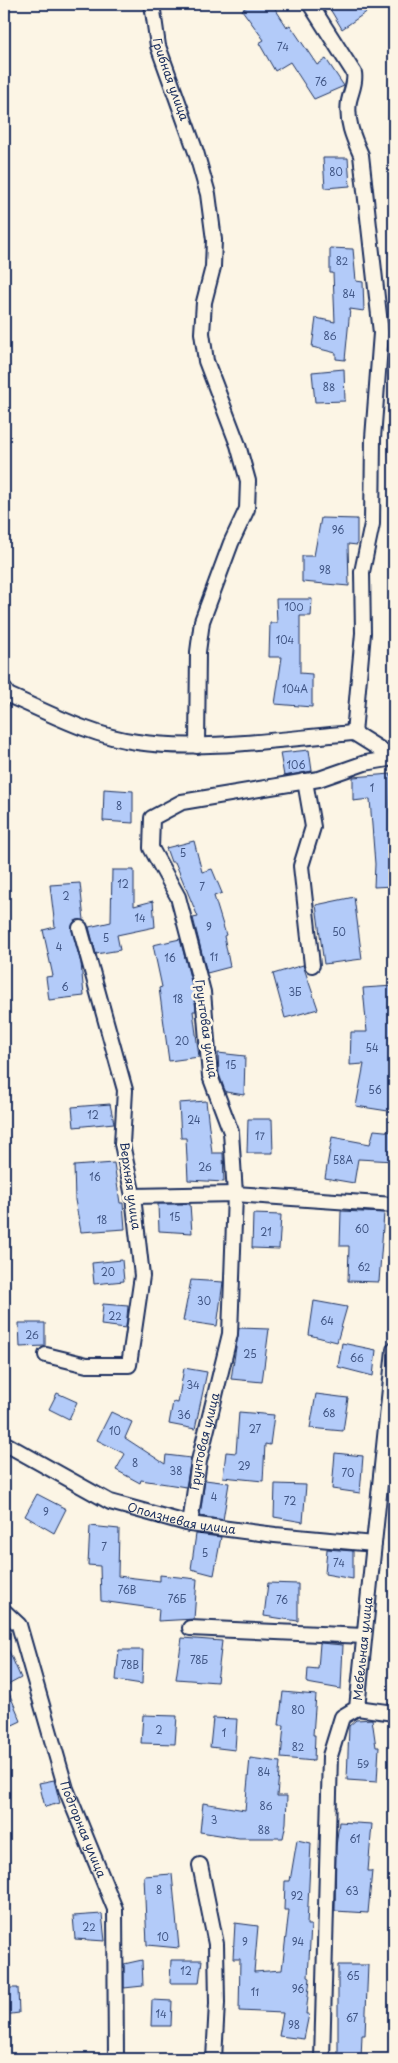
<svg xmlns="http://www.w3.org/2000/svg" width="398" height="2063" viewBox="0 0 398 2063" font-family="'Playpen Sans',sans-serif">
<style>
.building{fill:#b3cbf9;stroke:#1b2f5e}
.lines{fill:none;stroke-linecap:round;stroke-linejoin:round}
.minor-casing{stroke:#1b2f5e;stroke-width:18}
.minor{stroke:#fcf5e5;stroke-width:14}
.labels{text-anchor:middle;stroke-width:5;stroke-linejoin:round;paint-order:stroke}
.number-label{font-size:10px;fill:#415685}
.street-label{font-size:12px;fill:#1b2f5e;stroke:#fcf5e5}
</style>
<rect width="100%" height="100%" fill="#fcf5e5"/>
<filter id="ink" filterUnits="userSpaceOnUse"><feTurbulence type="fractalNoise" baseFrequency=".02" numOctaves="2"/><feDisplacementMap in="SourceGraphic" scale="10" xChannelSelector="R" yChannelSelector="G"/><feConvolveMatrix kernelMatrix="1 2 1 2 8 2 1 2 1" color-interpolation-filters="sRGB"/></filter>
<g filter="url(#ink)">
<g class="building">
<polygon points="251,4 272,4 287,27 290,25 317,65 326,59 344,86 314,99 290,62 275,71 259,43 264,40 242,10"/>
<polygon points="327,4 378,4 342,29"/>
<polygon points="323,158 348,158 350,186 325,188"/>
<polygon points="330,248 353,249 356,281 363,282 364,311 350,309 345,360 336,359 336,353 312,347 316,318 335,322 333,273 330,273"/>
<polygon points="344,369 345,401 315,402 312,372"/>
<polygon points="321,518 357,519 357,545 348,544 349,586 302,582 302,556 314,556"/>
<polygon points="276,599 312,599 311,616 300,616 300,673 312,674 312,707 275,704 282,657 269,657 270,623 277,623"/>
<polygon points="309,750 312,771 284,776 280,753"/>
<polygon points="391,774 390,813 394,812 394,843 391,843 394,886 374,887 375,864 370,799 353,801 353,777"/>
<polygon points="104,789 133,791 133,823 103,821"/>
<polygon points="194,841 202,872 212,869 222,893 214,896 226,935 224,936 230,967 207,973 193,918 198,917 175,862 171,862 166,848"/>
<polygon points="112,870 134,870 134,906 153,901 155,927 117,935 120,950 96,954 89,927 111,922"/>
<polygon points="80,883 84,920 74,922 72,930 81,963 84,996 49,1000 46,977 53,976 43,930 55,927 50,885"/>
<polygon points="354,897 362,959 324,964 316,905"/>
<polygon points="180,939 194,993 196,1011 193,1011 199,1057 169,1061 159,988 162,987 153,945"/>
<polygon points="303,965 318,1009 285,1018 273,974"/>
<polygon points="394,986 394,1071 388,1111 356,1106 364,1064 350,1065 351,1032 367,1032 363,988"/>
<polygon points="218,1053 245,1056 244,1095 226,1092 224,1088 219,1074"/>
<polygon points="206,1101 212,1153 223,1153 224,1182 188,1180 186,1138 181,1138 179,1103"/>
<polygon points="110,1104 114,1123 74,1127 72,1107"/>
<polygon points="248,1119 272,1119 273,1153 247,1153"/>
<polygon points="374,1130 394,1132 394,1161 358,1159 354,1183 325,1178 332,1137 370,1144"/>
<polygon points="114,1163 120,1203 123,1203 125,1229 81,1232 75,1200 74,1166"/>
<polygon points="158,1204 190,1204 192,1233 159,1231"/>
<polygon points="341,1211 384,1213 379,1282 348,1281 349,1246 340,1246"/>
<polygon points="253,1214 281,1215 279,1249 252,1248"/>
<polygon points="122,1260 124,1281 94,1284 92,1263"/>
<polygon points="191,1280 223,1282 217,1326 183,1321"/>
<polygon points="314,1301 347,1307 337,1342 309,1335"/>
<polygon points="103,1304 128,1306 126,1328 101,1325"/>
<polygon points="19,1323 45,1323 45,1346 20,1347"/>
<polygon points="239,1328 269,1329 262,1382 231,1379"/>
<polygon points="342,1343 376,1350 373,1376 338,1367"/>
<polygon points="184,1368 207,1372 195,1429 169,1424 173,1402 178,1403"/>
<polygon points="57,1393 77,1402 69,1419 49,1409"/>
<polygon points="316,1394 348,1398 343,1431 310,1428"/>
<polygon points="111,1412 132,1422 125,1438 165,1464 166,1455 191,1458 186,1487 141,1480 140,1483 116,1470 125,1454 97,1440"/>
<polygon points="239,1412 274,1415 270,1445 265,1444 263,1481 223,1477 226,1452 236,1453"/>
<polygon points="335,1453 363,1456 360,1493 332,1489"/>
<polygon points="205,1480 229,1483 223,1520 200,1516"/>
<polygon points="275,1484 306,1485 303,1522 274,1517"/>
<polygon points="37,1494 66,1509 54,1533 25,1516"/>
<polygon points="90,1526 119,1529 118,1576 160,1581 160,1575 197,1579 194,1619 158,1621 159,1609 101,1601 100,1566 88,1565"/>
<polygon points="196,1534 221,1537 214,1575 191,1569"/>
<polygon points="327,1549 353,1551 353,1579 325,1574"/>
<polygon points="268,1583 298,1584 298,1621 264,1616"/>
<polygon points="182,1638 222,1641 217,1682 176,1679"/>
<polygon points="4,1640 21,1678 6,1686 21,1721 4,1729"/>
<polygon points="320,1643 343,1645 341,1689 307,1683 308,1668 318,1669"/>
<polygon points="119,1650 143,1650 142,1684 116,1680"/>
<polygon points="283,1692 316,1695 313,1735 315,1735 314,1761 281,1758 284,1725 279,1725"/>
<polygon points="143,1715 177,1716 175,1744 141,1743"/>
<polygon points="213,1718 237,1719 235,1750 210,1747"/>
<polygon points="372,1719 376,1747 379,1747 377,1782 347,1780 349,1726 356,1720"/>
<polygon points="250,1758 280,1762 277,1796 287,1796 286,1823 283,1838 239,1838 200,1832 203,1803 245,1810"/>
<polygon points="54,1780 60,1803 45,1807 39,1783"/>
<polygon points="339,1822 372,1824 368,1871 372,1871 368,1913 335,1911 336,1847"/>
<polygon points="297,1840 311,1843 307,1925 311,1925 308,1977 310,1978 306,2014 309,2014 304,2039 279,2036 283,2013 239,2011 240,1959 233,1959 235,1923 258,1926 254,1972 282,1970 289,1910 284,1910 285,1881 290,1881"/>
<polygon points="172,1874 179,1948 147,1945 144,1876"/>
<polygon points="102,1914 105,1941 75,1939 73,1916"/>
<polygon points="142,1960 143,1986 124,1988 124,1964"/>
<polygon points="171,1960 202,1960 199,1983 170,1983"/>
<polygon points="338,1965 368,1965 365,2035 362,2035 361,2059 338,2059"/>
<polygon points="4,1988 18,1988 19,2013 4,2015"/>
<polygon points="152,2000 172,2001 171,2026 151,2026"/>
</g>
<g class="lines">
<defs>
<g id="minor">
<path id="s1" d="M152 4 158 46 196 152 208 194 214 240 213 267 204 302 202 333 206 361 238 445 248 481 247 509 231 543 202 621 198 652 197 746"/>
<path d="M310 4 354 73C356 83 351 91 349 101 346 121 353 137 361 155L381 333 373 438 372 524 362 572 363 633 354 733 394 758"/>
<path d="M4 689 8 695C49 713 91 736 137 742 202 752 287 738 354 733"/>
<polyline points="305,781 313,827 301,866 312,965"/>
<polyline points="133,1196 235,1194 394,1205"/>
<polyline points="46,1355 87,1365 129,1365 142,1276 133,1196 122,1144 125,1090 80,928"/>
<path id="s2" d="M4 1443 110 1502 190 1524 275 1535 374 1544"/>
<path id="s3" d="M190 1524 199 1461 230 1334 235 1194 231 1132 210 1076 203 992 178 897 151 848 152 818 182 802 319 779 365 763 394 758"/>
<path id="s4" d="M4 1611 19 1625 66 1789 115 1909 116 2059"/>
<polyline points="190,1628 364,1636"/>
<polyline points="357,1708 394,1713"/>
<polyline points="200,1865 216,1944 217,2003 214,2059"/>
<path id="s5" d="M322 2059 330 1756 342 1717 357 1708 394 1350"/>
</g>
</defs>
<use href="#minor" class="minor-casing"/>
<use href="#minor" class="minor"/>
</g>
</g>
<g class="labels">
<g class="number-label">
<text x="283" y="51">74</text>
<text x="321" y="86">76</text>
<text x="336" y="176">80</text>
<text x="342" y="265">82</text>
<text x="349" y="298">84</text>
<text x="330" y="340">86</text>
<text x="329" y="391">88</text>
<text x="338" y="534">96</text>
<text x="325" y="574">98</text>
<text x="294" y="611">100</text>
<text x="285" y="644">104</text>
<text x="295" y="693">104А</text>
<text x="296" y="769">106</text>
<text x="372" y="792">1</text>
<text x="119" y="810">8</text>
<text x="183" y="857">5</text>
<text x="123" y="888">12</text>
<text x="202" y="891">7</text>
<text x="66" y="900">2</text>
<text x="140" y="922">14</text>
<text x="209" y="931">9</text>
<text x="339" y="936">50</text>
<text x="106" y="942">5</text>
<text x="59" y="951">4</text>
<text x="214" y="961">11</text>
<text x="170" y="962">16</text>
<text x="65" y="991">6</text>
<text x="295" y="996">3Б</text>
<text x="178" y="1003">18</text>
<text x="182" y="1045">20</text>
<text x="372" y="1052">54</text>
<text x="231" y="1069">15</text>
<text x="375" y="1094">56</text>
<text x="93" y="1119">12</text>
<text x="194" y="1124">24</text>
<text x="260" y="1140">17</text>
<text x="343" y="1164">58А</text>
<text x="205" y="1171">26</text>
<text x="95" y="1181">16</text>
<text x="175" y="1221">15</text>
<text x="102" y="1224">18</text>
<text x="362" y="1233">60</text>
<text x="266" y="1236">21</text>
<text x="364" y="1271">62</text>
<text x="108" y="1276">20</text>
<text x="204" y="1305">30</text>
<text x="115" y="1320">22</text>
<text x="327" y="1325">64</text>
<text x="32" y="1339">26</text>
<text x="250" y="1358">25</text>
<text x="357" y="1362">66</text>
<text x="193" y="1389">34</text>
<text x="329" y="1417">68</text>
<text x="184" y="1419">36</text>
<text x="255" y="1433">27</text>
<text x="115" y="1435">10</text>
<text x="135" y="1467">8</text>
<text x="244" y="1470">29</text>
<text x="176" y="1475">38</text>
<text x="348" y="1477">70</text>
<text x="214" y="1501">4</text>
<text x="290" y="1505">72</text>
<text x="46" y="1516">9</text>
<text x="104" y="1551">7</text>
<text x="205" y="1557">5</text>
<text x="339" y="1567">74</text>
<text x="127" y="1594">76В</text>
<text x="177" y="1603">76Б</text>
<text x="282" y="1604">76</text>
<text x="199" y="1664">78Б</text>
<text x="130" y="1669">78В</text>
<text x="298" y="1714">80</text>
<text x="159" y="1734">2</text>
<text x="224" y="1737">1</text>
<text x="298" y="1751">82</text>
<text x="363" y="1768">59</text>
<text x="264" y="1776">84</text>
<text x="266" y="1810">86</text>
<text x="214" y="1824">3</text>
<text x="264" y="1834">88</text>
<text x="355" y="1843">61</text>
<text x="159" y="1894">8</text>
<text x="352" y="1895">63</text>
<text x="297" y="1900">92</text>
<text x="89" y="1931">22</text>
<text x="163" y="1941">10</text>
<text x="245" y="1946">9</text>
<text x="298" y="1946">94</text>
<text x="186" y="1975">12</text>
<text x="353" y="1980">65</text>
<text x="298" y="1993">96</text>
<text x="255" y="1996">11</text>
<text x="161" y="2018">14</text>
<text x="352" y="2022">67</text>
<text x="294" y="2029">98</text>
</g>
<g class="street-label">
<text dy="4" stroke="none"><textPath href="#s1" startOffset="78">Грибная улица</textPath></text>
<text transform="translate(206 1029) rotate(82)" y="4">Грунтовая улица</text>
<text transform="translate(130 1186) rotate(82)" y="4">Верхняя улица</text>
<text dy="4" stroke="none"><textPath href="#s3" startOffset="84">Грунтовая улица</textPath></text>
<text dy="4" stroke="none"><textPath href="#s2" startOffset="195">Оползневая улица</textPath></text>
<text dy="4" stroke="none"><textPath href="#s5" startOffset="421">Мебельная улица</textPath></text>
<text dy="4" stroke="none"><textPath href="#s4" startOffset="235">Подгорная улица</textPath></text>
</g>
</g>
<rect width="398" height="2063" fill="none" stroke="#fcf5e5" stroke-width="20"/>
<rect x="10" y="10" width="378" height="2043" fill="none" stroke="#1b2f5e" stroke-width="2" filter="url(#ink)"/>
</svg>
